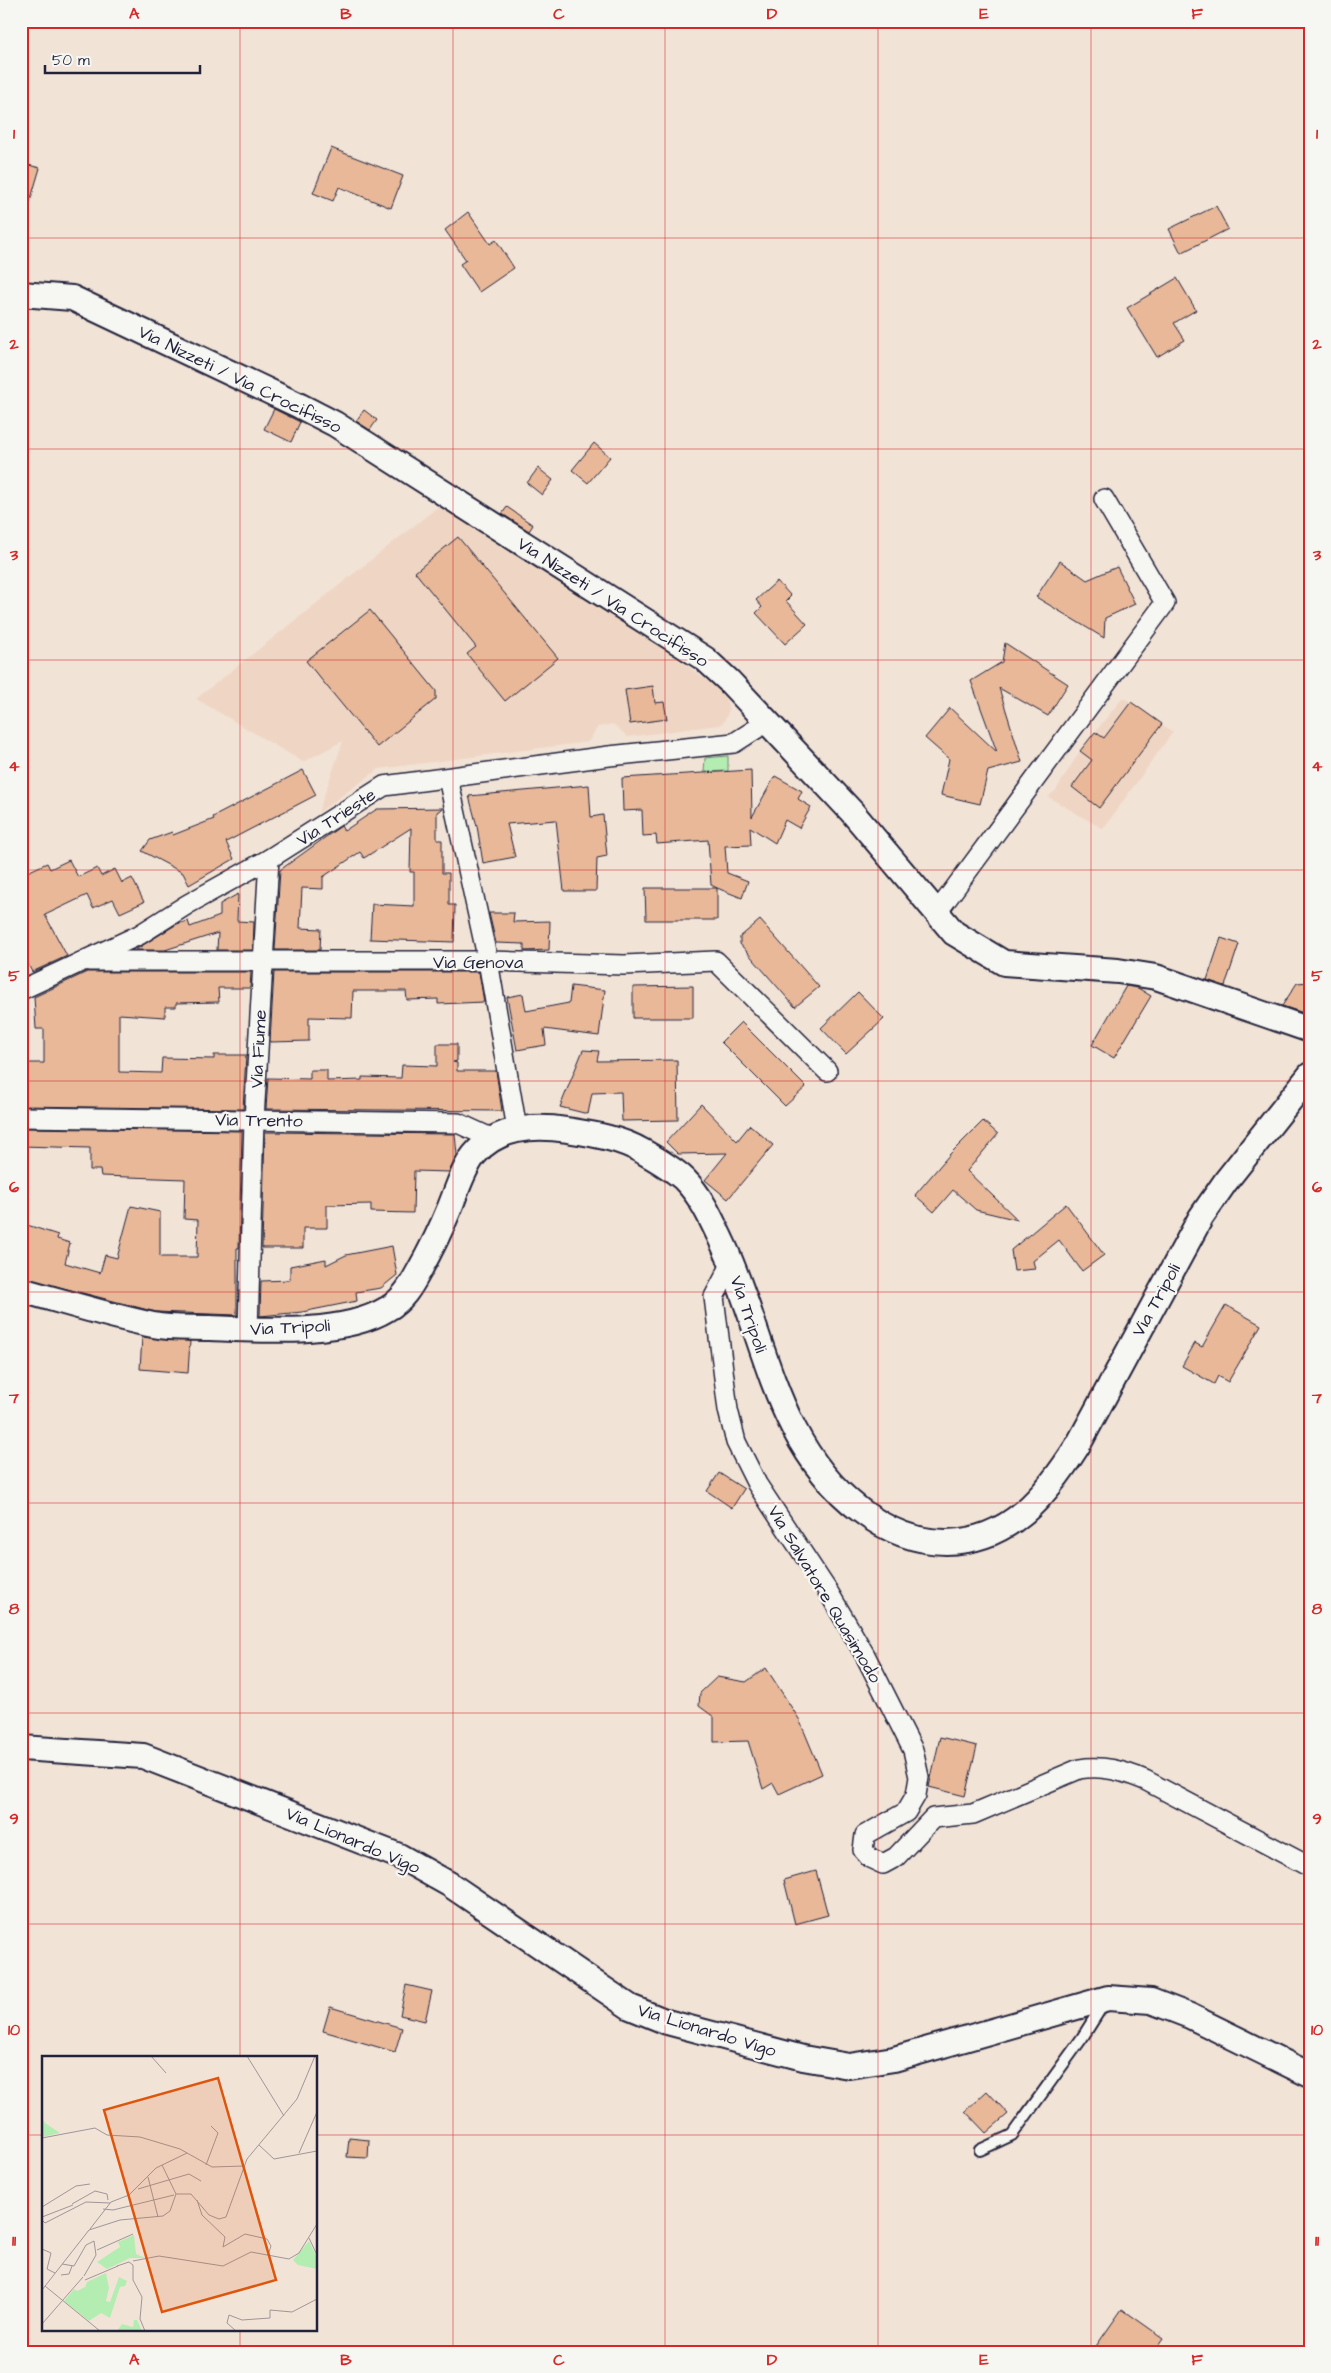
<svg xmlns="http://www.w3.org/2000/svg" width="1331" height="2373" viewBox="0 0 1331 2373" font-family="'Architects Daughter',sans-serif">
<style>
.built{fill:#efd6c4}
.green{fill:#b4edb1;stroke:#6b8876}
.building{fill:#e8b899;stroke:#22223b}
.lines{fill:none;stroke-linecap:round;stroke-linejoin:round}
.service-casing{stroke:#22223b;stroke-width:14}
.minor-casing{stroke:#22223b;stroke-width:22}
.tertiary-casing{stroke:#22223b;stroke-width:28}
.service{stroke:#f6f6f2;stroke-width:10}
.minor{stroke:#f6f6f2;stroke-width:19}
.tertiary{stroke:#f6f6f2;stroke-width:24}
.grid{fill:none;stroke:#d62828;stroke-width:1;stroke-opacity:0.55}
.labels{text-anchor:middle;stroke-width:4.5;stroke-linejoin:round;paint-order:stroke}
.street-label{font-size:18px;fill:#22223b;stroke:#f6f6f2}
.inset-road{fill:none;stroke:#9f9699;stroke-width:1}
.view{fill:#de560e;fill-opacity:0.15;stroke:#de560e;stroke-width:2.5}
.inset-edge{fill:none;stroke:#22223b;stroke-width:2.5}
.neatline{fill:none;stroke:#d62828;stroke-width:2}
.grid-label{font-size:16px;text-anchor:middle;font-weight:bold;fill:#d62828}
</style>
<rect width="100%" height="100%" fill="#f2e3d7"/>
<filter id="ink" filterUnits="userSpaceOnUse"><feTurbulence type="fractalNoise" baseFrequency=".02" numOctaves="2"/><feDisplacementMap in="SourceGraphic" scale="10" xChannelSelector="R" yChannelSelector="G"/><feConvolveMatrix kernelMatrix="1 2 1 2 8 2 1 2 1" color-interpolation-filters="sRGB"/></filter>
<g filter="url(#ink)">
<g class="built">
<polygon points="444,505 608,610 724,692 729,710 724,722 719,725 628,737 613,724 598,727 588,742 379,769 318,813 343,741 303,762 196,699 435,509"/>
<polygon points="1123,697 1173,732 1103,829 1048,797 1056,790 1080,751"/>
</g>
<polygon class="green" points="728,756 728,771 704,772 705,758"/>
<g class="building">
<polygon points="331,148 403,176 391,208 339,187 333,201 313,193"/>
<polygon points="21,163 40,168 26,215 21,215"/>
<polygon points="1216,206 1228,229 1181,253 1169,229"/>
<polygon points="468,212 490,244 496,240 514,268 479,292 460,264 466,260 445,230"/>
<polygon points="1177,278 1196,310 1174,323 1185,340 1157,357 1127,308"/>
<polygon points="274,409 300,422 291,442 264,429"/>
<polygon points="364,410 377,420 370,430 356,421"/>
<polygon points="594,443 610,457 588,483 572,470"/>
<polygon points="538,468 553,480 542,495 527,483"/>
<polygon points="507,507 533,525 529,531 502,514"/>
<polygon points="458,537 558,658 505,701 467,654 476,647 415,572"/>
<polygon points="1060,561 1087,580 1117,567 1135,604 1105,618 1104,638 1036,597"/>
<polygon points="777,581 791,596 786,601 807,624 785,644 756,613 762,607 756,600"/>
<polygon points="370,610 436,691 436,699 377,747 306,661"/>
<polygon points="1005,643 1068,684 1048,716 999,688 1022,762 988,771 980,804 941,795 949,759 925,738 950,708 997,752 971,681 1002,662"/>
<polygon points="653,686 655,703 664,702 667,719 630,724 625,690"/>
<polygon points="1131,702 1162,724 1099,808 1072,787 1092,760 1080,751 1095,732 1104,738"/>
<polygon points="303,770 316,795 226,842 234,859 189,885 183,873 142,851 150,840 172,832 173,835 214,819 213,817"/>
<polygon points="751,770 752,817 775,776 802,791 798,799 811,807 799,828 785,820 775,843 750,827 751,845 725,846 727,873 748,881 742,898 717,888 717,920 646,920 645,888 717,888 711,885 708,840 657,844 656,835 643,836 642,810 623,811 622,778"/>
<polygon points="589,785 591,817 603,815 607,856 597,858 596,891 564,891 556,820 507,824 515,857 483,863 477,826 469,796"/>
<polygon points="443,808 437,812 437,840 442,840 442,873 449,873 449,905 455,905 454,942 370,939 372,904 414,906 414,872 410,872 411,828 364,858 360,852 323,877 323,889 302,888 300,928 321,929 320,950 275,950 280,870 341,826 344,831 377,809"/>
<polygon points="69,860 78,877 97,868 101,876 115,869 122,883 132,878 144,902 120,913 113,899 93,908 87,895 45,915 67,956 32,972 21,951 21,875 47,863 50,869"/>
<polygon points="238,894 237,921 254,922 253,950 217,950 218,933 165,950 135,950 177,924 188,921 190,927 220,916 220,904"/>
<polygon points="489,913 514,913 513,922 550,921 549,950 524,951 524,944 496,943"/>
<polygon points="760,920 819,987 795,1007 740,944 740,937"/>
<polygon points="1221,938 1239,944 1225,986 1207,980"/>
<polygon points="87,972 251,972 250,988 218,988 219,1002 176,1003 176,1007 165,1007 165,1017 119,1014 119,1072 161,1073 162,1058 214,1059 214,1055 246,1055 243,1109 21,1106 21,1069 26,1069 27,1063 44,1063 44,1029 36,1029 34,997"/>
<polygon points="274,972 479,972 484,1002 438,1004 438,999 407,1000 406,991 353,991 352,1018 309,1017 309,1041 270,1042"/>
<polygon points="1310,982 1310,1015 1282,1006 1297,983"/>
<polygon points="571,986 605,990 599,1036 544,1029 546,1045 517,1050 507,997 523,994 526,1011 569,1003"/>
<polygon points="693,986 693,1018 633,1018 633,987"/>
<polygon points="1126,986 1138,988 1151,996 1114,1058 1092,1045"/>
<polygon points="858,992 884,1019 846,1054 821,1028"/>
<polygon points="741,1022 806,1087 785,1106 721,1042"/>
<polygon points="437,1044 457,1044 457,1061 453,1062 457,1063 457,1071 496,1071 502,1111 266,1109 268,1078 310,1079 310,1070 327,1070 327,1081 362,1080 362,1077 401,1078 402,1065 437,1066"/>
<polygon points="583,1050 599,1051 597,1061 677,1060 678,1120 622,1121 621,1092 592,1093 588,1114 560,1107"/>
<polygon points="701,1104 737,1141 750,1125 773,1145 728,1199 705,1180 727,1153 678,1154 666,1142"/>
<polygon points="983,1121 998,1134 967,1171 1018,1220 976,1210 953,1190 934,1212 915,1195 950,1154"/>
<polygon points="21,1128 242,1131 239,1248 237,1248 237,1315 156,1312 21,1277 21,1223 58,1235 57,1239 70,1243 65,1263 100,1273 105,1255 117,1258 131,1206 160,1212 160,1257 197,1257 198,1220 184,1219 185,1179 101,1176 100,1170 90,1170 90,1148 21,1146"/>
<polygon points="265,1132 455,1134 457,1155 449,1172 414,1171 413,1213 371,1212 371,1204 327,1205 327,1228 303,1228 303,1248 262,1248"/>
<polygon points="1066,1204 1104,1255 1082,1271 1059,1240 1033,1261 1035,1269 1014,1271 1011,1250"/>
<polygon points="392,1246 397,1275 381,1288 356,1292 357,1301 302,1312 260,1316 261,1281 290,1280 290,1266 326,1259 326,1265 346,1255"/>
<polygon points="1226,1305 1261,1325 1228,1382 1218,1376 1214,1384 1182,1366 1195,1343 1202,1347"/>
<polygon points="142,1337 190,1341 188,1373 140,1369"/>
<polygon points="719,1473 744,1489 732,1508 707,1491"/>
<polygon points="766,1668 799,1719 822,1774 779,1794 773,1783 763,1789 748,1741 714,1742 714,1717 699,1706 700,1693 717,1677 746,1682"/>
<polygon points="940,1737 977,1746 965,1796 929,1787"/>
<polygon points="816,1871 828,1915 795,1924 784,1880"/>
<polygon points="406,1985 432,1991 425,2021 400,2015"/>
<polygon points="330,2007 402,2028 395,2052 323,2031"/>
<polygon points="987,2091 1008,2114 986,2133 965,2111"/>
<polygon points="349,2138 369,2140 368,2158 347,2157"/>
<polygon points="1122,2309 1163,2338 1153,2352 1092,2352"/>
</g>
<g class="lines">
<defs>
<polyline id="service" points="980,2150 1012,2135 1082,2038 1104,2003"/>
<g id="minor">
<polyline points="448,778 488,961 517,1129"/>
<polyline points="935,912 944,903 1165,603 1104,499"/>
<polyline points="89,961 488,961 624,965 716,961 827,1071"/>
<polyline points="21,990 139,935 188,904 269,859 384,786 609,756 734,743 767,722"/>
<polyline points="21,1117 458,1123 493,1139"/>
<path d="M732 1263 714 1297 728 1410 736 1442 757 1484 829 1593 865 1655 913 1750 919 1777 916 1795 906 1812 865 1835 863 1850 870 1858 883 1864 896 1857 933 1818 973 1814 1079 1769C1103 1765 1123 1771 1145 1780L1310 1867"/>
<polyline points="248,1330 254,1120 269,859"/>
</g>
<g id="tertiary">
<polyline points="21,294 72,298 300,406 335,424 705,659 729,681 852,812 954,933 1004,963 1118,971 1156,977 1310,1030"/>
<path d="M21 1290C65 1302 109 1316 153 1325 172 1329 192 1327 210 1328 261 1330 343 1336 387 1309 402 1301 411 1286 419 1271 431 1250 441 1229 450 1207 457 1190 463 1169 474 1155 497 1127 534 1125 567 1130 592 1134 620 1138 642 1151 656 1159 672 1168 684 1179 703 1198 713 1223 724 1246 766 1338 775 1445 860 1510 886 1530 913 1542 946 1542 1010 1542 1047 1494 1078 1445L1201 1217 1226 1181 1310 1075"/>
<polyline points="21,1748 143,1756 399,1856 449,1884 630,2007 667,2022 803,2058 849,2066 894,2059 1108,1998 1151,2001 1190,2016 1310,2075"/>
</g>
</defs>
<use href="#service" class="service-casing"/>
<use href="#minor" class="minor-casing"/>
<use href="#tertiary" class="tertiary-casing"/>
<use href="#service" class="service"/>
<use href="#minor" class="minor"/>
<use href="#tertiary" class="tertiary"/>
</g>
</g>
<path class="grid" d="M240 21V2057M453 21V2352M665 21V2352M878 21V2352M1091 21V2352M21 238H1310M21 449H1310M21 660H1310M21 870H1310M21 1081H1310M21 1292H1310M21 1503H1310M21 1713H1310M21 1924H1310M21 2135H44M316 2135H1310M240 2329V2352"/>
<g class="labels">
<g class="street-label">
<text transform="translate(240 379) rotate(26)" y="6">Via Nizzeti / Via Crocifisso</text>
<text transform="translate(613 602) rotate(33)" y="6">Via Nizzeti / Via Crocifisso</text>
<text transform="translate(336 817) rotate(-33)" y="6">Via Trieste</text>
<text x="478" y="968">Via Genova</text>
<text transform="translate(258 1049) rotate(-87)" y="6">Via Fiume</text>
<text transform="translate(259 1120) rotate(1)" y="6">Via Trento</text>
<text transform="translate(1156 1300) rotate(-61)" y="6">Via Tripoli</text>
<text transform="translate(749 1314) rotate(71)" y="6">Via Tripoli</text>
<text transform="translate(290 1327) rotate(-3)" y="6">Via Tripoli</text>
<text transform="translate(825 1594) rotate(59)" y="6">Via Salvatore Quasimodo</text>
<text transform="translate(353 1840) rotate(23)" y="6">Via Lionardo Vigo</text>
<text transform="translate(707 2030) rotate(17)" y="6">Via Lionardo Vigo</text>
</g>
</g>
<g transform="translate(42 2056)">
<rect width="275" height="275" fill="#f2e3d7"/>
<path d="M0 62 3 67 18 77 0 81ZM92 179 94 198 103 202H88L65 213 55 206 78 191 76 186ZM267 185 275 202V213L256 209 251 204ZM64 217 67 232 64 245 68 246 77 221 85 225 83 230 78 231 68 262 59 257 47 265 22 245 32 233 35 235 43 231 45 226ZM92 264H95L100 275H75L80 268 91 271Z" fill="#b4edb1"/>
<path class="inset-road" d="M109 0 124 17M205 0 242 60M0 82 53 72 65 79 98 81 138 93 170 111 202 110M217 89 232 103 275 95M257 97 275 56M120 109 134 138M164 109 176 77 169 70M106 121 116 161M96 133 147 118 159 125M155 144 160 159 183 181 181 191 203 178 225 183 229 190 226 199M30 148 53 135 65 138 66 144M0 151 34 130 48 128M61 153 71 154 132 139M0 161 31 149M0 164 3 167 44 146 68 147M48 173 69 146 87 139 114 112 145 97M267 182 275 199M0 193 9 197 5 213 13 217M55 194 91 178M91 205 117 200 181 210 209 196 247 203 257 197 275 168M20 208 32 210 44 189 52 185 54 199 42 220M75 210 87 206 91 209V224L100 241 98 263 103 275M19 219 27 218 30 210M43 224 76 210M3 230 58 275M0 234 47 174 78 164 121 160 128 155 134 138H149L167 159 177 163 184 161 205 103 255 43 273 0M0 268 41 221M194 275 185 267 187 259 200 264 228 262V254L250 256 275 243"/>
<path class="view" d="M176 22 234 224 120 256 62 54Z"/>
<rect width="275" height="275" class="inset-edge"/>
</g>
<rect width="1331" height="2373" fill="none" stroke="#f6f6f2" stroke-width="55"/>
<path d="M45 65v8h155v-8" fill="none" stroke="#22223b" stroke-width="2.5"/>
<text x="52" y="65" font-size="15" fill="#22223b" stroke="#f6f6f2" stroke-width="4" paint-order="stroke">50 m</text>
<rect x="28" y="28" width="1276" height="2318" class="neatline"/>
<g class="grid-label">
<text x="134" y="19">A</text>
<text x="346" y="19">B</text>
<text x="559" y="19">C</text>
<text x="772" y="19">D</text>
<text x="984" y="19">E</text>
<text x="1197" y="19">F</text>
<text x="14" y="139">1</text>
<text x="1317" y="139">1</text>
<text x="14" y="349">2</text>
<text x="1317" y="349">2</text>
<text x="14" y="560">3</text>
<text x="1317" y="560">3</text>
<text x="14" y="771">4</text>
<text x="1317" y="771">4</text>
<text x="14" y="981">5</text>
<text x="1317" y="981">5</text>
<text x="14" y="1192">6</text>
<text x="1317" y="1192">6</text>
<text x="14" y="1403">7</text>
<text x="1317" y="1403">7</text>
<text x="14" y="1614">8</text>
<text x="1317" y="1614">8</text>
<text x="14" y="1824">9</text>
<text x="1317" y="1824">9</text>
<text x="14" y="2035">10</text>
<text x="1317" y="2035">10</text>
<text x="14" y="2246">11</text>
<text x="1317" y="2246">11</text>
<text x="134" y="2365">A</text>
<text x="346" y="2365">B</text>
<text x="559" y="2365">C</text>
<text x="772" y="2365">D</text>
<text x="984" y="2365">E</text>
<text x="1197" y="2365">F</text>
</g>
</svg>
